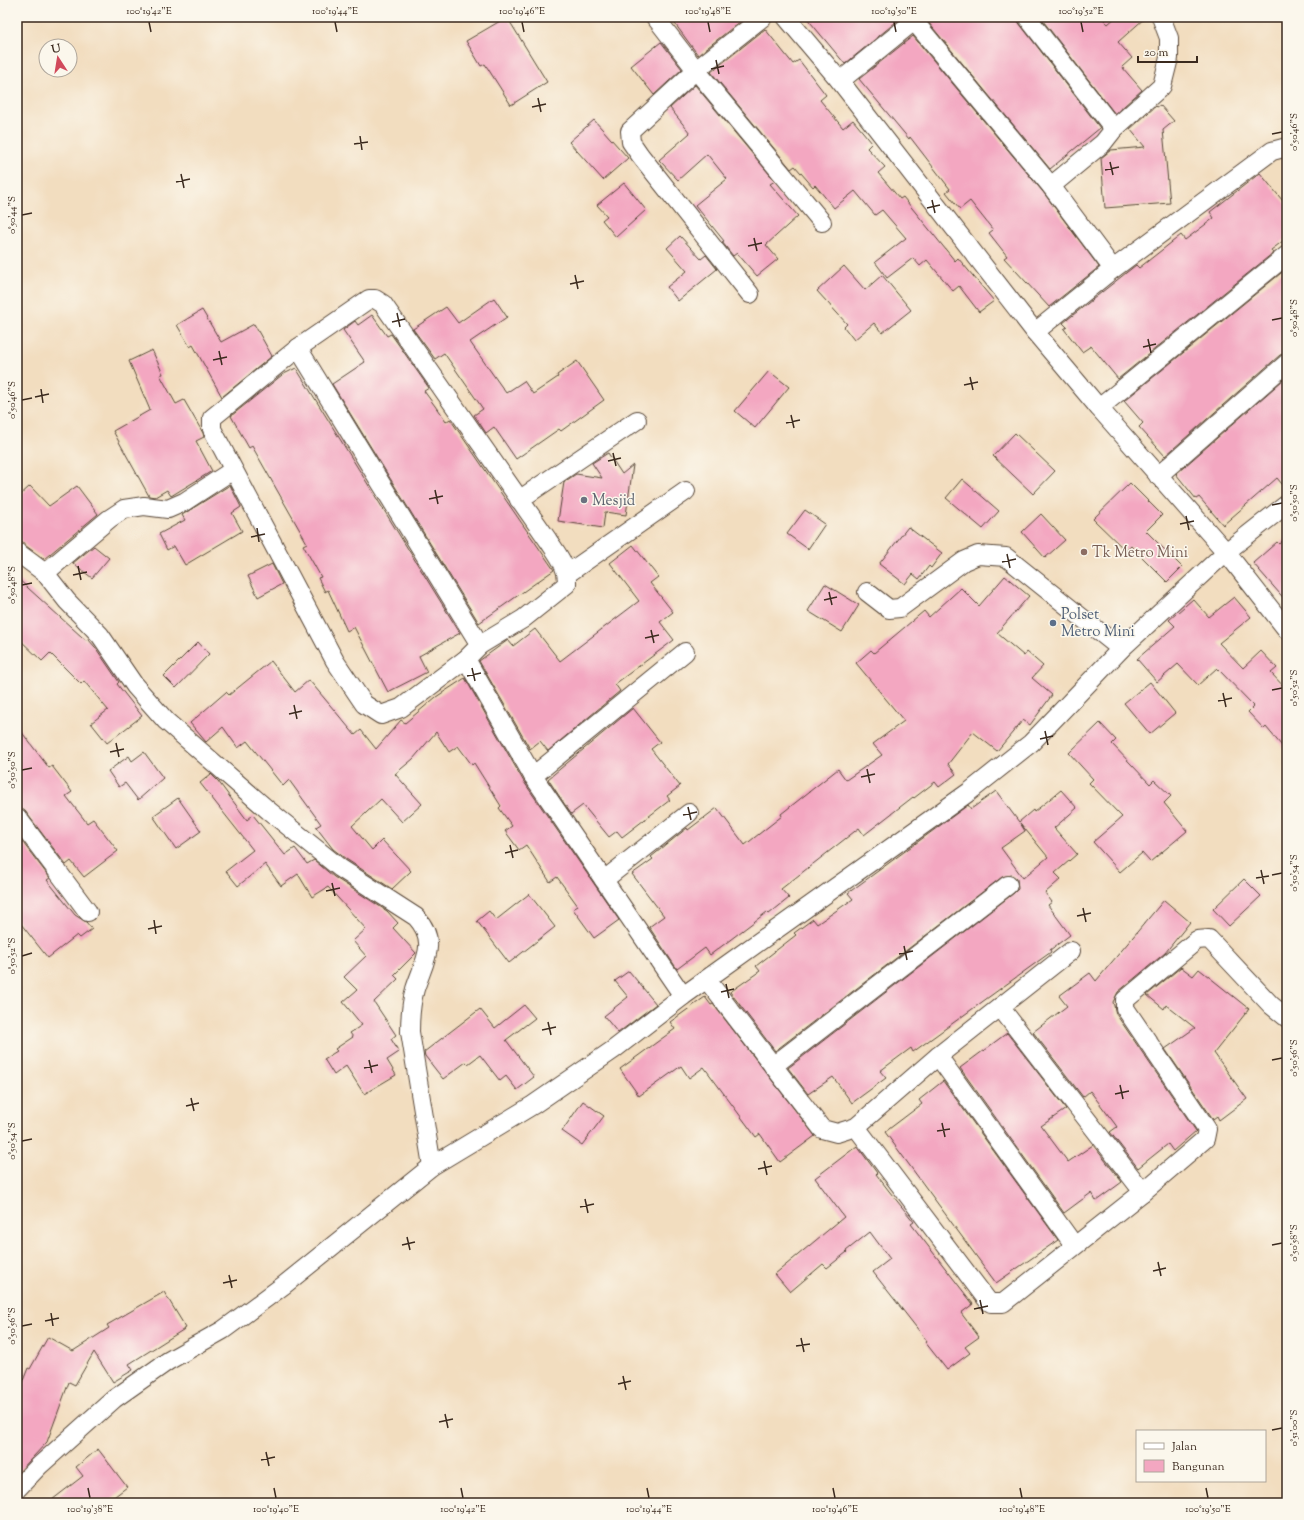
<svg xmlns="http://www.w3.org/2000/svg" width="1304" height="1520" viewBox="0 0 1304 1520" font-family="'Sorts Mill Goudy',serif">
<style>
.building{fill:#f3a7c1;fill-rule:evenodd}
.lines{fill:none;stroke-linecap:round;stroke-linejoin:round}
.minor-casing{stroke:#564536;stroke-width:20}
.minor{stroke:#fff;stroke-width:18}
.ticks{fill:none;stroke:#3b2a1e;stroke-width:1.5}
.worship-dot{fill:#6b7280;stroke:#fbf7ec;stroke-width:1.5}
.education-dot{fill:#8d6e63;stroke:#fbf7ec;stroke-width:1.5}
.service-dot{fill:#5c6f8a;stroke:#fbf7ec;stroke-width:1.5}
.labels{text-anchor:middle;stroke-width:3;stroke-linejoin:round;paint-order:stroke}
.worship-label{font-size:15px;fill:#5b616d;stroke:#fbf7ec;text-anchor:start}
.education-label{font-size:15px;fill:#785e54;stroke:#fbf7ec;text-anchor:start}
.service-label{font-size:15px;fill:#4e5e75;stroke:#fbf7ec;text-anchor:start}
.neatline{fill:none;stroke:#3b2a1e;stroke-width:1.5}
.ticks-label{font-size:10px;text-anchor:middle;fill:#3b2a1e}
</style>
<rect width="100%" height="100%" fill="#fbf7ec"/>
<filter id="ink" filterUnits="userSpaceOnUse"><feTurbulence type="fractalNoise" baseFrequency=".025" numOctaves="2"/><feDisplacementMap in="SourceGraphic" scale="8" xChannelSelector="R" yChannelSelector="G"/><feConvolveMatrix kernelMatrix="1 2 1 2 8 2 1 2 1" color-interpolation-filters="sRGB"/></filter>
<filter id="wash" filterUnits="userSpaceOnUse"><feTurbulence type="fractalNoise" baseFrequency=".012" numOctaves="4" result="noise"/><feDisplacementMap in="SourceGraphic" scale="16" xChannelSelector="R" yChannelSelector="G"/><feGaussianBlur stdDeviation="0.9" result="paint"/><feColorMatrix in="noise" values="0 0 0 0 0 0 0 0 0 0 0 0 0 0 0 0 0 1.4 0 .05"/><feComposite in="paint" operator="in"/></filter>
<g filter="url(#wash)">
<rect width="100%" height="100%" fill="#f2ddbf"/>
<g id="blocks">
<g class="building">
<polygon points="507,17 547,82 511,105 485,64 481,66 466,41"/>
<polygon points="670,17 746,17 698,55"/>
<polygon points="806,17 902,17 845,64"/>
<polygon points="929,17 1017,17 1019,23 1100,128 1050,169 928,22"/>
<polygon points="1040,17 1101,17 1108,24 1116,17 1146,17 1118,42 1132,58 1122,67 1142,90 1115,114"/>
<polygon points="765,29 793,64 799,60 826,95 820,100 843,128 853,120 872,143 867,148 885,167 878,173 900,199 903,197 955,261 958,258 994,301 979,312 959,286 953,291 927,260 920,266 913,258 887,278 875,262 906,238 882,210 875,215 855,191 834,208 815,185 813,187 795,166 791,169 711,72"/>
<polygon points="913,36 1043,192 1099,267 1049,307 1004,258 1007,256 989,233 993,230 970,201 960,209 946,192 950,189 910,137 909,139 859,79"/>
<polygon points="661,42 682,69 654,95 631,66"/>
<polygon points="695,85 775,181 770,184 798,216 766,245 778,259 757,276 737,253 733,256 722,242 724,241 695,205 727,179 707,154 678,180 659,160 690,133 670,108"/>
<polygon points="1160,105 1174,121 1163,130 1170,203 1105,208 1101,158 1111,150 1145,147 1130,129 1156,106 1157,107"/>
<polygon points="594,120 628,158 603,180 569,142"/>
<polygon points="1260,173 1287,206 1287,238 1271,250 1273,253 1118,379 1091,346 1082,352 1064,329 1067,327 1063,323 1136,265 1139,268 1181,235 1185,240 1214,218 1210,212"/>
<polygon points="624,183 646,210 616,237 602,220 607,216 597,205"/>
<polygon points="680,236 701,259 706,255 717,269 678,301 667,287 687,271 667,248"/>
<polygon points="844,266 865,290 882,275 911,310 882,333 874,323 854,340 844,327 847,324 817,291"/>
<polygon points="1286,269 1287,353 1280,355 1165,456 1139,427 1143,423 1124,401"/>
<polygon points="494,298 507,317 470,342 506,393 524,381 533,394 558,377 557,375 577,361 604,400 561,431 559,429 516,459 494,427 486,433 474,415 483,409 444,353 435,359 413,329 446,307 458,323"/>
<polygon points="202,310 221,342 254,324 272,356 222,397 193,345 190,347 177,325"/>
<polygon points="372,315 387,336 391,334 429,388 424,391 435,406 446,422 450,419 554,570 479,623 332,384 365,362 343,330 355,321 358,325"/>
<polygon points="152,350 163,374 160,375 176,404 184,400 203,433 204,437 196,441 212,471 171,496 167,490 155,497 149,496 113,431 150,410 129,361"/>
<polygon points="296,368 460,633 419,656 427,672 388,692 354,627 347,631 328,590 325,592 318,578 321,577 303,545 307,543 252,446 249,448 231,416 282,375"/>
<polygon points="769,371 789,387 755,428 735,411"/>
<polygon points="1283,380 1287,385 1287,490 1277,478 1223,525 1199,497 1196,499 1176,474"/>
<polygon points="1015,433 1055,471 1033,494 993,456"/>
<polygon points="608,453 622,474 633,465 626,515 605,512 603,528 558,521 564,482 576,474 602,478 592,463"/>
<polygon points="962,479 999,511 983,529 946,498"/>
<polygon points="1130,483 1162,515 1146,531 1182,567 1167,582 1131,546 1126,551 1093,519"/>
<polygon points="230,485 241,507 232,513 242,531 185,565 174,546 167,550 159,534 185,520 182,515"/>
<polygon points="30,486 49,506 77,486 98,514 44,559 26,546 17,535 17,498"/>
<polygon points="805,510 825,524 808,549 787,534"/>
<polygon points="1041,514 1065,540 1045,558 1022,532"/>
<polygon points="908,527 942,553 931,568 929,566 919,579 913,574 905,584 879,564"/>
<polygon points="1287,537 1287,602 1253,563 1277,542 1279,544"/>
<polygon points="633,545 658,577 650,583 673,612 660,622 674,640 615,684 620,691 548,751 540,741 530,749 479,661 508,640 513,646 535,629 560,661 639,601 610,563"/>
<polygon points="94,546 109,558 92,578 73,563"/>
<polygon points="272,564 282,584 258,597 248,576"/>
<polygon points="1005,576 1029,596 997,633 1024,656 1027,652 1043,666 1032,678 1052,695 1030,725 1023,720 997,751 973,732 948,764 956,774 939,787 935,782 914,798 913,797 864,835 859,828 781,889 789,898 769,914 767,912 710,955 705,948 677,969 649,927 664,916 632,874 653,859 651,857 687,828 688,830 717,808 745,845 782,816 781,814 838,769 846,780 882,755 873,744 904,721 856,663 871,650 874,653 924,611 929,617 961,588 979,606"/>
<polygon points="17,578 82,637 86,640 88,639 95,647 119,682 117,684 142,716 107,743 91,723 108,710 84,681 81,684 50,653 42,661 17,637"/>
<polygon points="825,584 859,605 842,632 808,611"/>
<polygon points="1234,597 1251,617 1219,643 1243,668 1261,651 1277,668 1271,673 1287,690 1287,752 1266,727 1264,729 1248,712 1254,706 1217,668 1198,685 1178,664 1157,682 1137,659 1175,626 1169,620 1193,599 1209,617"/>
<polygon points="198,642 209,654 176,688 164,676"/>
<polygon points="271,661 295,692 309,680 355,735 361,730 376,749 401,720 405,723 436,697 465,678 524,782 619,920 594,938 573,909 578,906 557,877 550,882 526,845 519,850 505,831 512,826 499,808 501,806 474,763 472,765 458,746 449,752 436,732 413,759 395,774 422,804 402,822 381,799 352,826 372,850 382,840 411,871 392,889 346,859 333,849 316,827 321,824 289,780 283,786 247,741 238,748 223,727 206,742 190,723 226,692 229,695"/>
<polygon points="1150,682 1175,713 1150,734 1124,703"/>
<polygon points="633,708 660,742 651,749 680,786 667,796 670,800 622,837 617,831 609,837 583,805 571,814 548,779"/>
<polygon points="1100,723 1116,740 1112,744 1150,784 1154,780 1171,796 1164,803 1187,831 1150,862 1142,853 1120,872 1093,842 1122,817 1089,783 1093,779 1069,753"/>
<polygon points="17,726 49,768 52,766 72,792 66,796 87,823 93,819 118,851 84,877 71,861 66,865 25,811 17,807"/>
<polygon points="144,752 163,778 138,800 125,783 119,787 108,771 129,756 132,761"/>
<polygon points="211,774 218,781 247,820 253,815 285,855 295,848 307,864 314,860 334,877 387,911 398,923 393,928 416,953 394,975 398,979 374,1002 396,1035 391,1039 399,1052 387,1060 396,1075 364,1094 346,1066 334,1075 324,1059 337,1051 335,1049 353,1037 350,1033 362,1025 343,1002 357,990 344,977 366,956 353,941 366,929 328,887 312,897 298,874 281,886 265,864 238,886 226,871 253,850 200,783"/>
<path d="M1061 790 1077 808 1054 828 1077 854 1055 873 1061 879 1045 893 1052 902 1048 905 1070 935 1050 950 1051 952 913 1052 911 1048 880 1071 886 1078 852 1103 833 1077 808 1094 788 1068 1014 893 1018 889 1017 879 1012 875 1002 877 775 1051 730 992 760 971 756 966 796 935 794 933 813 919 817 924 853 899 848 893 968 805 971 809 996 791 1019 822 1033 810 1034 812ZM1020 823 1048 857 1023 878 1001 848 1025 831Z"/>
<polygon points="178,798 201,831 176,849 153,816"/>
<polygon points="17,835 50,878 47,880 75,915 86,922 92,929 80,938 77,935 48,958 17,919"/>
<polygon points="1244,879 1261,896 1229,926 1213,909"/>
<polygon points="529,894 555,927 509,963 477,921 489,911 496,920"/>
<polygon points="1164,900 1190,922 1165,953 1118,992 1113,1002 1116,1014 1196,1131 1173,1151 1168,1144 1138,1168 1110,1132 1117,1127 1115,1124 1090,1091 1083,1097 1033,1032 1067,1006 1059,996 1090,973 1096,981"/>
<polygon points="1181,967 1193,976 1199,969 1249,1009 1214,1053 1247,1099 1219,1120 1217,1116 1213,1119 1165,1049 1195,1028 1166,1005 1164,1009 1147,995"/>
<polygon points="629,971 656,1004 618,1033 604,1016 628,997 615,981"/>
<polygon points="705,997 711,1005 713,1004 815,1136 780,1162 760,1134 756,1137 704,1067 689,1078 681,1066 639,1096 620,1069 675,1029 670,1022"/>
<polygon points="524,1005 535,1018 506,1040 534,1077 517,1090 506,1076 500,1081 480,1055 468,1064 466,1062 443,1079 425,1056 424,1052 480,1009 495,1028"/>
<polygon points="1007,1033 1066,1109 1041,1126 1068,1162 1093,1145 1122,1182 1096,1201 1091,1193 1064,1213 960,1068"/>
<polygon points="943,1081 1058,1240 996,1283 885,1132 922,1104 919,1100"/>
<polygon points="583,1101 604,1116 582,1145 562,1131"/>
<polygon points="857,1146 877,1173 876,1174 889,1191 914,1222 911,1224 973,1304 961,1313 979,1337 965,1347 970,1353 947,1370 925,1342 927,1341 873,1272 890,1259 870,1232 846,1251 847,1252 827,1268 823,1264 790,1292 775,1274 844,1217 815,1178"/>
<polygon points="164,1292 186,1328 129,1364 133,1370 113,1382 94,1352 75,1385 69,1382 47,1442 17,1474 17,1396 28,1368 30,1369 48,1337 73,1351 109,1328 107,1325"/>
<polygon points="98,1449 127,1487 106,1503 48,1503 83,1476 76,1467"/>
</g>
</g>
</g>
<g filter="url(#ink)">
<use href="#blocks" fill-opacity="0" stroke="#564536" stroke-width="1"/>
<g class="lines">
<defs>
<g id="minor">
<polyline points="655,17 696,70 822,222"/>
<polyline points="786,17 840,81 1035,332 1099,408 1226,552 1287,630"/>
<polyline points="1027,17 1114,129 1103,143 1051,186"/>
<polyline points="914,21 1051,186 1113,269"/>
<polyline points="840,81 919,17"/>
<polyline points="1114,129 1162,86 1169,58 1169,38 1161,17"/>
<polyline points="750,294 640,155 631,142 630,131 696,70 763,17"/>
<path d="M369 299H375L383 304 548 540C557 554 568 566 567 584L523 619 480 645 466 659 401 708 381 715 364 704 335 661 212 429V418L298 348Z"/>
<polyline points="1035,332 1113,269 1272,151 1287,147"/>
<polyline points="298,348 480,645"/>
<polyline points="1099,408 1287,255"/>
<polyline points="1158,476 1287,363"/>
<polyline points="519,500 637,420"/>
<path d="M17 552 45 573 67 601 100 635 135 686 166 721 268 810 340 868 416 917C439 942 424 961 415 989 411 1003 410 1017 410 1032L432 1166"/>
<polyline points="45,573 109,519 124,509 144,506 168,509 184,502 233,470"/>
<polyline points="567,574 686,491"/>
<polyline points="867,592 889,609 900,608 964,561 978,555 1006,557 1121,649"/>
<polyline points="466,659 533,776 683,996"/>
<polyline points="533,776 685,652"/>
<polyline points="17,817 88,912"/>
<polyline points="604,880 689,813"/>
<polyline points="707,980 822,1129 837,1133 856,1127 938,1056 1071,951"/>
<polyline points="1000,1007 1143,1192"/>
<polyline points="938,1056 1074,1245"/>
<polyline points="773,1066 1008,885"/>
<polyline points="856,1127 988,1301 991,1303 1003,1303 1143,1192 1205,1139 1207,1129 1125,1008 1125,1000 1197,940 1209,939 1271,1005 1287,1018"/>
<polyline points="17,1489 39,1466 114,1399 168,1361 223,1330 284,1285 432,1166 533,1105 613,1050 683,996 969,792 1031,743 1121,649 1226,552 1287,504"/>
</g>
</defs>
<use href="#minor" class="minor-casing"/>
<use href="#minor" class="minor"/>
</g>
</g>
<path class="ticks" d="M149 22 151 32M335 22 337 32M522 22 524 32M708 22 710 32M894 22 896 32M1081 22 1083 32M716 60 719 74M711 69 724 66M538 98 541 112M532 107 546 104M1272 134 1282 132M360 136 362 150M354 144 368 142M1110 162 1113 175M1105 170 1119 167M181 174 184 188M176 182 190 179M932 200 935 213M927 208 940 205M22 215 32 213M754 238 757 251M748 246 762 243M575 275 578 289M570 284 584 281M397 313 400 327M1272 320 1282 318M392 322 405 319M1148 339 1151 353M1143 347 1156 344M219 351 222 365M213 360 227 357M970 377 973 390M964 385 978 382M41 389 43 403M35 397 49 394M22 400 32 398M791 415 794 428M786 423 800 420M613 453 616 466M608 461 621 458M435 490 438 504M429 499 443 496M1272 505 1282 503M1186 516 1189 530M1180 524 1194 521M257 528 259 542M251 537 265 534M1007 554 1010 568M1002 562 1016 559M78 566 81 580M73 575 87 572M22 585 32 583M829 592 832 605M824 600 837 597M651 630 654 643M645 638 659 635M472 668 475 681M467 676 481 673M1272 690 1282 688M1223 693 1226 707M1218 701 1232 698M294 705 297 719M289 714 302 711M1045 731 1048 745M1040 739 1053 736M116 743 119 757M110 752 124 749M867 769 870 783M22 770 32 768M861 777 875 774M688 807 691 820M683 815 697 812M510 845 513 858M505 853 518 850M1261 870 1264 884M1272 875 1282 873M1256 878 1269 876M332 883 335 896M326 891 340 888M1083 908 1086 922M1077 916 1091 913M154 920 156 934M148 929 162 926M904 946 907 960M899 954 913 951M22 956 32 953M726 984 729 998M721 992 734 989M548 1022 551 1035M542 1030 556 1027M369 1060 372 1073M1272 1060 1282 1058M364 1068 378 1065M1120 1085 1123 1099M1115 1094 1129 1091M191 1098 194 1111M186 1106 199 1103M942 1123 945 1137M937 1131 950 1129M22 1141 32 1139M764 1161 767 1175M758 1169 772 1166M585 1199 588 1213M580 1207 594 1204M407 1237 410 1250M402 1245 415 1242M1272 1245 1282 1243M1158 1262 1161 1276M1153 1271 1166 1268M229 1275 232 1288M223 1283 237 1280M980 1300 983 1314M974 1309 988 1306M51 1313 53 1326M45 1321 59 1318M22 1326 32 1324M801 1338 804 1352M796 1346 810 1344M623 1376 626 1390M618 1384 631 1381M445 1414 448 1428M439 1422 453 1419M1272 1430 1282 1428M266 1452 269 1466M261 1460 275 1457M88 1488 90 1498M274 1488 276 1498M461 1488 463 1498M647 1488 649 1498M833 1488 835 1498M1020 1488 1022 1498M1206 1488 1208 1498"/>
<circle class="worship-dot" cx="584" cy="500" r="4"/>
<circle class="education-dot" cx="1084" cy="552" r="4"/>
<circle class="service-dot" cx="1053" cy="623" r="4"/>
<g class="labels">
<g class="worship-label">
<text x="592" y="505">Mesjid</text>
</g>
<g class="education-label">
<text x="1092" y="557">Tk Metro Mini</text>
</g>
<g class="service-label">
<text x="1061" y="619">Polset<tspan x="1061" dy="17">Metro Mini</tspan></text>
</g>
</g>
<rect width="1304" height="1520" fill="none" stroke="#fbf7ec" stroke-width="44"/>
<rect x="1136" y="1430" width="130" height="52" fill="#fbf7ec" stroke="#aea59a"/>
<rect x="1144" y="1443" width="20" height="6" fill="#ffffff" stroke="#aea59a"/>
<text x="1172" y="1450" font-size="12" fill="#3b2a1e">Jalan</text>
<rect x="1144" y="1460" width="20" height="12" fill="#f3a7c1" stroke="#aea59a"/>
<text x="1172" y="1470" font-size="12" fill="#3b2a1e">Bangunan</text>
<g transform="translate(58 58) rotate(348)"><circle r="19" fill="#fbf7ec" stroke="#aea59a"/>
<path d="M0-3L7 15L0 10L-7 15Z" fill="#d1495b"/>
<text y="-6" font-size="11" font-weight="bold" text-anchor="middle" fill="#3b2a1e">U</text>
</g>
<path d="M1138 56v6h59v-6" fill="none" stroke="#3b2a1e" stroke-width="2"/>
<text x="1144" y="56" font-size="12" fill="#3b2a1e" stroke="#fbf7ec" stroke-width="3" paint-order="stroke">20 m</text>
<rect x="22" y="22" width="1260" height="1476" class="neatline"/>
<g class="ticks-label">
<text x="149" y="14">100°19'42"E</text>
<text x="335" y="14">100°19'44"E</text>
<text x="522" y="14">100°19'46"E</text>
<text x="708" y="14">100°19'48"E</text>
<text x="894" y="14">100°19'50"E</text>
<text x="1081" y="14">100°19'52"E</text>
<text transform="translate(1293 132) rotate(-90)" y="4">0°50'46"S</text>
<text transform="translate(11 215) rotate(-90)" y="4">0°50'44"S</text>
<text transform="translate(1293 318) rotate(-90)" y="4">0°50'48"S</text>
<text transform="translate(11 400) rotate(-90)" y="4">0°50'46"S</text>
<text transform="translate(1293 503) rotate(-90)" y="4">0°50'50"S</text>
<text transform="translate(11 585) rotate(-90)" y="4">0°50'48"S</text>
<text transform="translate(1293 688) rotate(-90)" y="4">0°50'52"S</text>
<text transform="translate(11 770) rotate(-90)" y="4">0°50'50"S</text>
<text transform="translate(1293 873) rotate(-90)" y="4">0°50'54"S</text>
<text transform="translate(11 956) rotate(-90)" y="4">0°50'52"S</text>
<text transform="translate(1293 1058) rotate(-90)" y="4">0°50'56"S</text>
<text transform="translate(11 1141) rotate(-90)" y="4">0°50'54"S</text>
<text transform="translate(1293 1243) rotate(-90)" y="4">0°50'58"S</text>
<text transform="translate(11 1326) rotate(-90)" y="4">0°50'56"S</text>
<text transform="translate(1293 1428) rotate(-90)" y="4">0°51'00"S</text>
<text x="90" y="1512">100°19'38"E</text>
<text x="276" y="1512">100°19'40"E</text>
<text x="463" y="1512">100°19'42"E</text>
<text x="649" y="1512">100°19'44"E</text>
<text x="835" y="1512">100°19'46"E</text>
<text x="1022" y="1512">100°19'48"E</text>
<text x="1208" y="1512">100°19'50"E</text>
</g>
</svg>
